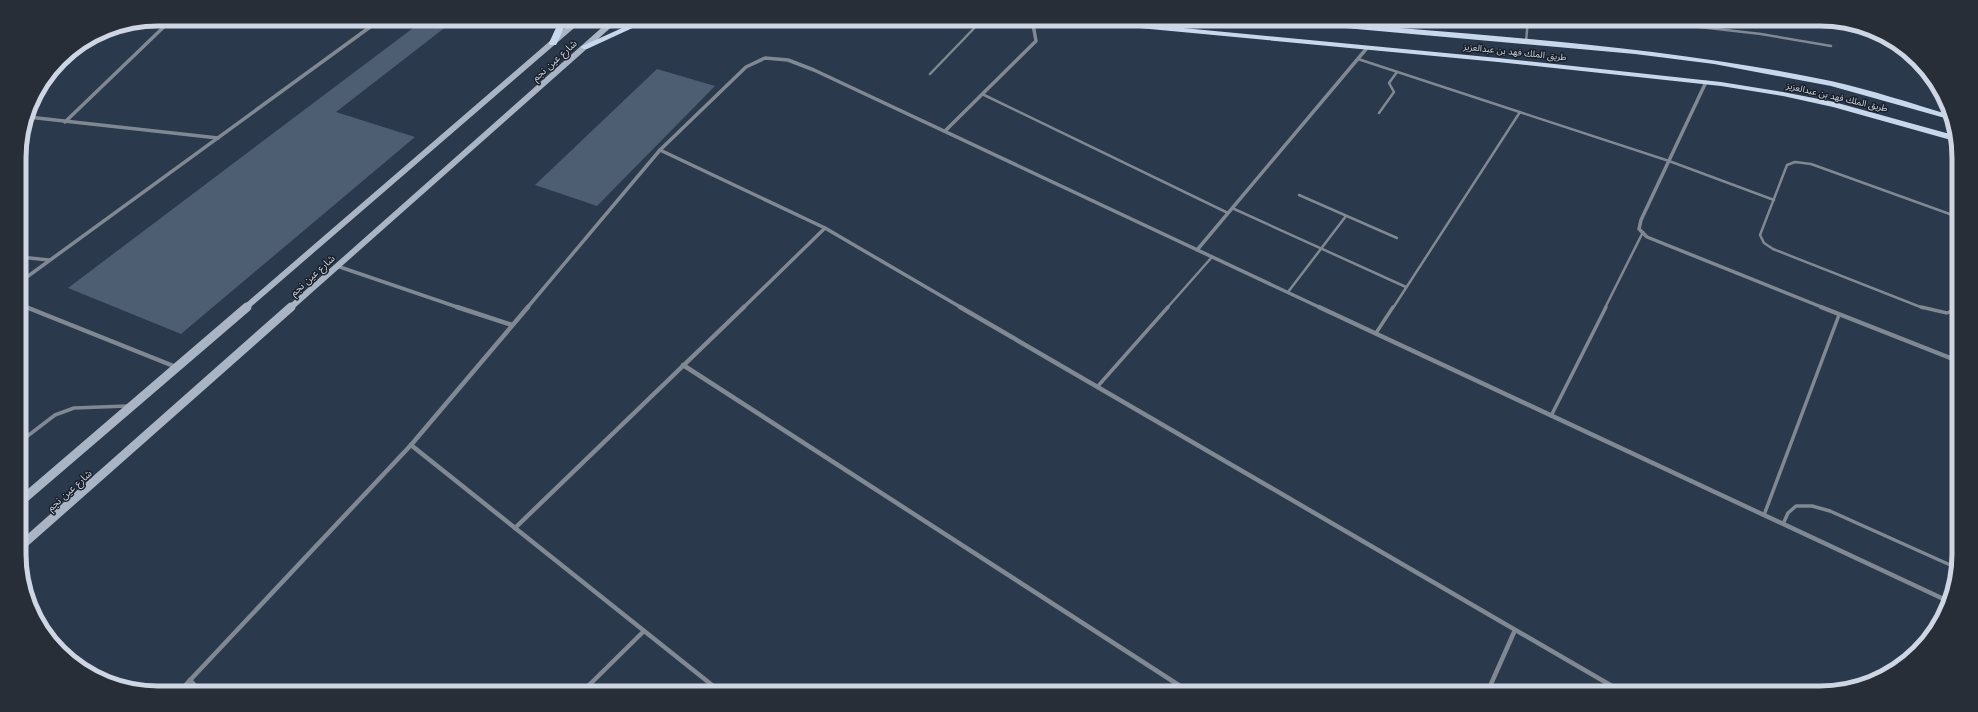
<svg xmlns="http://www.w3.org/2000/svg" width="1978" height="712" viewBox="0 0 1978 712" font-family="'Libre Baskerville','Noto Sans Arabic',serif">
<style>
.building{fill:#4d5d72}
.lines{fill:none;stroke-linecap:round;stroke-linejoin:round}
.service-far1{stroke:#808892;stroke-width:2.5}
.service{stroke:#808892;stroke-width:3.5}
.minor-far1{stroke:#808892;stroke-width:3.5}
.minor{stroke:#808892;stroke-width:4.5}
.secondary-far1{stroke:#a9b5c5;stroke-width:6}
.secondary{stroke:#a9b5c5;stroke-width:9}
.primary{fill:#c8d8ec;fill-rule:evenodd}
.labels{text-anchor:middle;stroke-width:3;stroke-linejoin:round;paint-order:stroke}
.far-street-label{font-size:9px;fill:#cdd6e2;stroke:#191f28}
.street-label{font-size:10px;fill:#cdd6e2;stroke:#191f28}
.rim{fill:none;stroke:#cdd6e2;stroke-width:5}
</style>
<rect width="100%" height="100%" fill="#2a394c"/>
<g class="building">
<polygon points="425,19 456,19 336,112 415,137 181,334 68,288"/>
<polygon points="657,69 715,86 597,206 535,185"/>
</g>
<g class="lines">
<g class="service-far1">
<polyline points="1629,19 1761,34 1831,46"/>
<polyline points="1806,19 1881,38"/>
<polyline points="1526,42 1528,19"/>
<polyline points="1358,59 1669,161 1774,200"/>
<polyline points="930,74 983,19"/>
<polyline points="982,94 1228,213"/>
<polyline points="1379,113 1394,92 1389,83 1397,72"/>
<polyline points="1299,195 1397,238"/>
<polyline points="1232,208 1406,287"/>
<polyline points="1288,292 1346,216"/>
<polyline points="1167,308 1212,257"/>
<polyline points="1393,308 1520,112"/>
<polyline points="1605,308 1643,232"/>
<polyline points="1923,308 1773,249 1764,243 1760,235 1787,165 1795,162 1811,164 1958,217"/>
<polyline points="1957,308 1958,304"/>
</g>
<g class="service">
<polyline points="1921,307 1947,313 1957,309 1957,307"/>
<polyline points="1376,333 1393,307"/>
<polyline points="1098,386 1168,307"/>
<polyline points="1551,416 1606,307"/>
<polyline points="21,441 55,415 74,408 127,406"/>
<polyline points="1764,515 1839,315"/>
<polyline points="1783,524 1788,513 1796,506 1812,506 1830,511 1957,568"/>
</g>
<g class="minor-far1">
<polyline points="1706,82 1641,220 1639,229 1647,237 1824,308"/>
<polyline points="28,117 218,138"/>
<polyline points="65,122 172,19"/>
<polyline points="945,131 1036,41 1032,19"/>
<polyline points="660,150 746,67 765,58 788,60 814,70 1321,308"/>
<polyline points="1197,250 1367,48"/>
<polyline points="20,257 49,260"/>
<polyline points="337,266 460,308"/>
<polyline points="20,282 381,19"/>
<polyline points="20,304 29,308"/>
<polyline points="527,308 660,150 825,228 962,308"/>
<polyline points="743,308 825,228"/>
</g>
<g class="minor">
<polyline points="26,307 176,367"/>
<polyline points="457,307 512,325"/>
<polyline points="960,307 1624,693"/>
<polyline points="1319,307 1950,602"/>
<polyline points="1821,307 1958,361"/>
<polyline points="683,365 1191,693"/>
<polyline points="411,445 722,693"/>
<polyline points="515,528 744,307"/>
<polyline points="190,680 202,693"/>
<polyline points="178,693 411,445 528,307"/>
<polyline points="581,693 644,631"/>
<polyline points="1487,693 1515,630"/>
</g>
<g class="secondary-far1">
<polyline points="245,308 580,19"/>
<polyline points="290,308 616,19"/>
</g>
<g class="secondary">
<polyline points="21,501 247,307"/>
<polyline points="21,546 291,307"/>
</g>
<g class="primary">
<polygon points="560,19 568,19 557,43 556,45 550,45 549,43"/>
<polygon points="642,19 652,19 587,49 584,49 580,47"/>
<polygon points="1061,19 1089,19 1498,58 1721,82 1783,92 1834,102 1957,136 1958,142 1833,107 1783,96 1721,86 1498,62 1065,21"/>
<path d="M1263 19H1292C1472 35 1654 44 1831 81 1871 90 1911 103 1950 115L1952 120 1831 86 1714 64 1635 54 1267 21Z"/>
</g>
</g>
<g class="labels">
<g class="far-street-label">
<text transform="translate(1515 52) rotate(6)" y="3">طريق الملك فهد بن عبدالعزيز</text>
<text transform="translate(1837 97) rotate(13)" y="3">طريق الملك فهد بن عبدالعزيز</text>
</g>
<g class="street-label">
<text transform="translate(554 60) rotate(-42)" y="4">شارع عين نجم</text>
<text transform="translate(312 275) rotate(-42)" y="4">شارع عين نجم</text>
<text transform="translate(69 490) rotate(-42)" y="4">شارع عين نجم</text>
</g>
</g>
<path d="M0 0H1978V712H0ZM158 26H1820A132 132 0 0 1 1952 158V554A132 132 0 0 1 1820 686H158A132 132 0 0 1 26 554V158A132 132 0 0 1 158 26Z" fill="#272e37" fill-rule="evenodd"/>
<path class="rim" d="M158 26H1820A132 132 0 0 1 1952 158V554A132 132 0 0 1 1820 686H158A132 132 0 0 1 26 554V158A132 132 0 0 1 158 26Z"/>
</svg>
